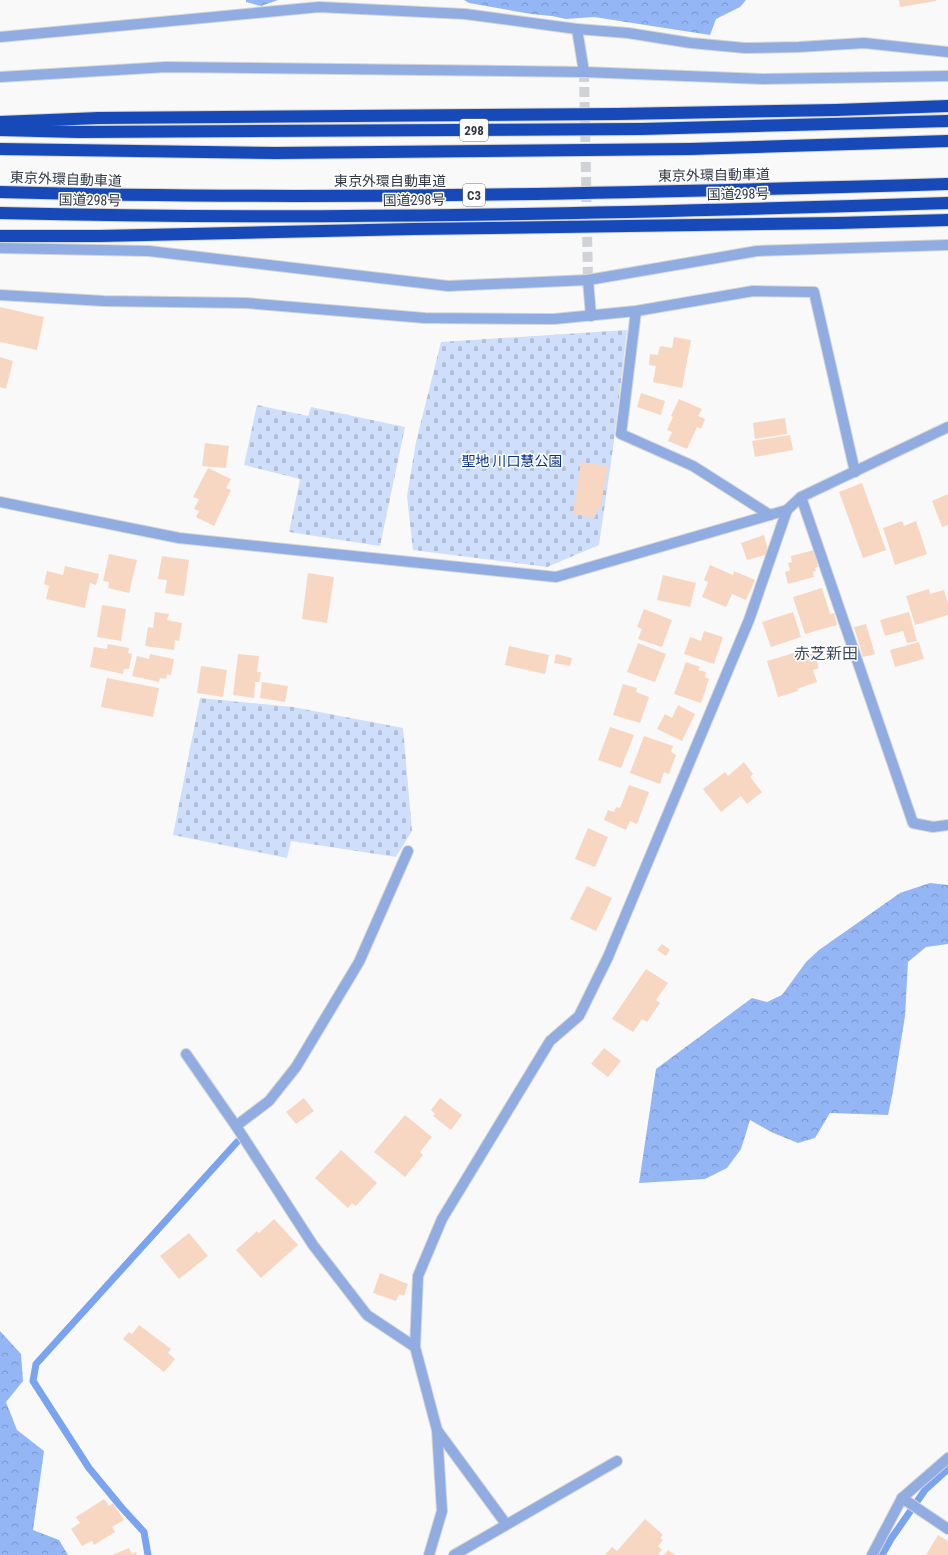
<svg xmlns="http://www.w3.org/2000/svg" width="948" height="1555" viewBox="0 0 948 1555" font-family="'Roboto Condensed','Noto Sans JP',sans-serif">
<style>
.forest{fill:url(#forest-crowns)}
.cemetery{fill:url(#cemetery-stones)}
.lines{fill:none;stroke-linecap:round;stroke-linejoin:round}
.stream{stroke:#7aa3f0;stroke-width:7}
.building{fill:#f7d7c1}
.street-tunnel{stroke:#d1d2d5;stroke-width:10;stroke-dasharray:10 5;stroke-linecap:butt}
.street-casing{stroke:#d5d6d8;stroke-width:12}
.highway-casing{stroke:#d5d6d8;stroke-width:14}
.street{stroke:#90ace0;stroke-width:10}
.highway{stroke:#174ab8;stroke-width:12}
.highway-bridge-casing{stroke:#d5d6d8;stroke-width:14;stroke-linecap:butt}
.highway-bridge{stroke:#174ab8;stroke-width:12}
.labels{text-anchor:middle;stroke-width:3;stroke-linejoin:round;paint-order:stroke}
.shield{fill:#fff;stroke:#6f747c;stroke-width:1}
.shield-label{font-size:13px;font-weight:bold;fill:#313844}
.street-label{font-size:14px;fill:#313844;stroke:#fff}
.park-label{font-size:14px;fill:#083087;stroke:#fff}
.quarter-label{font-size:16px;fill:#3a4861;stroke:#fff}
</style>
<defs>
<pattern id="forest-crowns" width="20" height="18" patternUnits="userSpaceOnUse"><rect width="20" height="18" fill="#95b6f5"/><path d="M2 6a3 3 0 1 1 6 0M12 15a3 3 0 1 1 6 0" fill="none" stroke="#7a95c8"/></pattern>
<pattern id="cemetery-stones" width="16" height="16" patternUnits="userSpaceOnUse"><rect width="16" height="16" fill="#cfdefa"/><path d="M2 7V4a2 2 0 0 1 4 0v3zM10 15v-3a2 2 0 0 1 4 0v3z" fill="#b2bfd8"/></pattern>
</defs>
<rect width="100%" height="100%" fill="#f9f9f9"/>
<g class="forest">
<polygon points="246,0 278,0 261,6 246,2"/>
<polygon points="464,0 746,0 740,7 716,19 710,35 594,17 566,19 552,16 531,14 469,3"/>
<polygon points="930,883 948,885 948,944 926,947 908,962 905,1016 893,1091 888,1115 830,1113 815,1138 798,1143 771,1132 750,1120 741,1149 727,1168 705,1179 639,1183 656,1069 752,998 767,1002 782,995 806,962 819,950 900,893"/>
<polygon points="0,1331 21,1354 23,1381 6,1402 17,1430 44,1451 33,1530 59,1540 68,1555 0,1555"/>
</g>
<g class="cemetery">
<polygon points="627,330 614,441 599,545 547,567 413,550 407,496 416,442 441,342"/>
<polygon points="257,405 308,416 311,407 405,427 380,546 289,532 300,479 244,465"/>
<polygon points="200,698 293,707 403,728 412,831 396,857 291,841 287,858 173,835"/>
</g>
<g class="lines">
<g class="stream">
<polyline points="148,1555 144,1532 122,1508 89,1468 33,1381 36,1364 237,1142"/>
<polyline points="882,1555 891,1539 925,1490 948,1469"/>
</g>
</g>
<g class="building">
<polygon points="899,0 936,0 936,1 900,7"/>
<polygon points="0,307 44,317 37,350 0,342"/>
<polygon points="674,337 691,340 682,388 653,382 656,366 649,365 650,354 658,355 660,346 672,348"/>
<polygon points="0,357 13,361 6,389 0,387"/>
<polygon points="641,393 665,401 661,415 637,407"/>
<polygon points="679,399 702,409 698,416 705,419 701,429 697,427 687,449 668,441 672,432 667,430 673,417 671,416"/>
<polygon points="785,418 787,434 755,439 753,423"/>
<polygon points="790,435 793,450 755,457 752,441"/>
<polygon points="205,443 229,446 226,468 202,466"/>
<polygon points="581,462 608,466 600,509 597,508 595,518 573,514"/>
<polygon points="208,468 231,479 226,488 231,490 214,526 196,517 199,511 194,509 199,499 193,497"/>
<polygon points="862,483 886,550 863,558 839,492"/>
<polygon points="948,494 948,525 942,527 932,501"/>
<polygon points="902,521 904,526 916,521 927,554 895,565 883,528"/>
<polygon points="764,535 769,554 747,560 741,543"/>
<polygon points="814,550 818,567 815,568 816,571 813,572 814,577 788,584 785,572 790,570 788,563 792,562 791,556"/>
<polygon points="109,554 137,560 129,593 108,588 109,582 103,581"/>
<polygon points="162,556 189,560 184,596 165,593 167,580 158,579"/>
<polygon points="710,565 733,575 734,571 755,580 746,600 732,594 726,607 702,597 708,582 704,580"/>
<polygon points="65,566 99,574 96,585 90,583 85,608 46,599 49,586 44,584 47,571 63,575"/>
<polygon points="308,573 334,577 327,623 302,619"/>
<polygon points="663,575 696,583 690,607 657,600"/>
<polygon points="822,588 830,614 834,613 837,625 805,634 793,597"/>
<polygon points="929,589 930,594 944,590 948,604 948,615 915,625 906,596"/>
<polygon points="102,605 126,609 121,641 97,637"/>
<polygon points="644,609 672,620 662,647 638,639 642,629 637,627"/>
<polygon points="155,612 169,614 167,620 182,623 179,641 175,640 174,650 145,646 148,627 153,628"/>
<polygon points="793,612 801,637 771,647 762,622"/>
<polygon points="909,612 917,641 907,643 903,631 885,636 880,620"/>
<polygon points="866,624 875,654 863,657 854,627"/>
<polygon points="704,631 723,637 714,664 684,654 690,637 701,641"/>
<polygon points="919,642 924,659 895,667 890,650"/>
<polygon points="638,643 666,654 655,682 627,672"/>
<polygon points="108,644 129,648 128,653 132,654 129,669 124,669 123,674 90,667 94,647 107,649"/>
<polygon points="509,646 549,655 545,674 505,665"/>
<polygon points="804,650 806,655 818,652 819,658 816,659 819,668 813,670 817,682 797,689 798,691 778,697 767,661"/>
<polygon points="150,654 174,659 171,675 167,674 166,679 160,678 159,682 132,676 137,656 149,659"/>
<polygon points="238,654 259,656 257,672 261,672 259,682 255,682 254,698 233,695"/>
<polygon points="556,654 572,658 570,666 554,663"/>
<polygon points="686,662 700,667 698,670 706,672 705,677 709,679 701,703 674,694"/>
<polygon points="201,666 227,670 223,697 197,693"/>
<polygon points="107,678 159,688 153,717 101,707"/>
<polygon points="262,682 288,686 285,702 260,698"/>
<polygon points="623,684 637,688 636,692 649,697 640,723 613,715"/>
<polygon points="678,705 695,714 682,741 657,729 665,714 672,718"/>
<polygon points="610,727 634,735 621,768 598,760"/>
<polygon points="644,736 673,746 671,752 676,755 669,774 664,772 660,784 630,773"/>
<polygon points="744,762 753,774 750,777 762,792 747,804 741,796 721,812 703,789 725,772 728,776"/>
<polygon points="629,785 649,792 637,824 630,821 626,830 604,820 608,810 614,812 616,807 620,808"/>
<polygon points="588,828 608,837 595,867 575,859"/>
<polygon points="587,886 612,898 596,931 570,919"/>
<polygon points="662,944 670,950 666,956 657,950"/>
<polygon points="646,969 668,983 656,1000 660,1003 647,1022 642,1019 633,1032 612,1019"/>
<polygon points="604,1048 621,1061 608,1077 591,1064"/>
<polygon points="304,1098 314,1111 296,1124 286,1112"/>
<polygon points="440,1098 462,1115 451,1130 433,1116 435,1114 431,1110"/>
<polygon points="405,1115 432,1137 420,1152 423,1155 405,1177 374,1152"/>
<polygon points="341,1150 377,1183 356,1206 352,1203 348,1208 315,1178"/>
<polygon points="274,1219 298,1245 261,1278 236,1250 257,1231 259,1233"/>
<polygon points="189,1233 208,1256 179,1279 160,1256"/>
<polygon points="380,1273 408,1284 404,1296 399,1294 396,1301 373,1293"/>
<polygon points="139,1325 171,1349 168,1353 175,1359 164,1372 123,1339 129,1332 132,1334"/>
<polygon points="104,1499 109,1506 113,1503 124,1520 112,1527 115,1532 94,1545 92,1541 82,1546 71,1529 80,1523 76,1517"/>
<polygon points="645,1519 663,1535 660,1538 663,1540 658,1546 662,1550 658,1555 605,1555 612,1547 617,1551"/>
<polygon points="938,1535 948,1541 948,1555 926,1555"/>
<polygon points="129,1548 132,1554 136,1552 137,1555 112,1555"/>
<polygon points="668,1550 675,1555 664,1555"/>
</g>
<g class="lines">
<polyline class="street-tunnel" points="584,72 588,280"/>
<defs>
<g id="street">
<polyline points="577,29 628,33 691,43 745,48 799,47 864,43 948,52"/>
<polyline points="0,37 319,7 465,14 577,29 584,72"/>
<polyline points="0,77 166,67 584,72 763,79 948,76"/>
<polyline points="0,248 149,251 448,286 588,280 757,251 948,245"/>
<polyline points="588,280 591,316"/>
<polyline points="0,295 104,301 246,303 425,318 554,319 636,311 753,291 814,292 855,472"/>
<polyline points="636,311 621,434 693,466 770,515"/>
<polyline points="801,497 913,823 933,827 948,825"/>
<polyline points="0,502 179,538 556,577 787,510 801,497 948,427"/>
<polyline points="186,1054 236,1126 313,1245 367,1315 415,1347"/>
<polyline points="236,1126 269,1101 296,1067 359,962 408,851"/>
<polyline points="437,1430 506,1524"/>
<polyline points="902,1498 948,1529"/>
<polyline points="429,1555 442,1511 437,1430 415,1347 418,1276 442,1219 550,1041 579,1016 608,957 749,620 787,510"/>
<polyline points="454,1555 617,1461"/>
<polyline points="872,1555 902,1498 948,1458"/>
</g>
<g id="highway">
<polyline points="836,110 948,106"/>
<polyline points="0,122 99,118"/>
<polyline points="0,130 78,132 641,129 948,121"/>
<path d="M0 213C316 221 632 213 948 203"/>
<polyline points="837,223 948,220"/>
</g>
</defs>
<use href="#street" class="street-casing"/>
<use href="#highway" class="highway-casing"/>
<use href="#street" class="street"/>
<use href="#highway" class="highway"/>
<defs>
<g id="highway-bridge">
<polyline points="99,118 618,114 836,110"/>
<polyline points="0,149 276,153 690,149 948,141"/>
<path d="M0 192C316 201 632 193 948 184"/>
<polyline points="0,236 100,236 413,229 837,223"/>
</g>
</defs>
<use href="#highway-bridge" class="highway-bridge-casing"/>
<use href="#highway-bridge" class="highway-bridge"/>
</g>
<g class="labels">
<g class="shield">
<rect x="460" y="119" width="28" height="22" rx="3"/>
<rect x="463" y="184" width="22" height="22" rx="3"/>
</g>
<g class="shield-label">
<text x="474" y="135">298</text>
<text x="474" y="200">C3</text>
</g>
<g class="street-label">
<text transform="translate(714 175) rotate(-1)" y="5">東京外環自動車道</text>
<text transform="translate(66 179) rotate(2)" y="5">東京外環自動車道</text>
<text x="390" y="186">東京外環自動車道</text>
<text transform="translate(738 194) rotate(-1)" y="5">国道298号</text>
<text transform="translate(90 200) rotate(1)" y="5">国道298号</text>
<text transform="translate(414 200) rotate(-1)" y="5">国道298号</text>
</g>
<g class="park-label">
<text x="512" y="466">聖地 川口慧公園</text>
</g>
<g class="quarter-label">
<text x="826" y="659">赤芝新田</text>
</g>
</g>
</svg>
